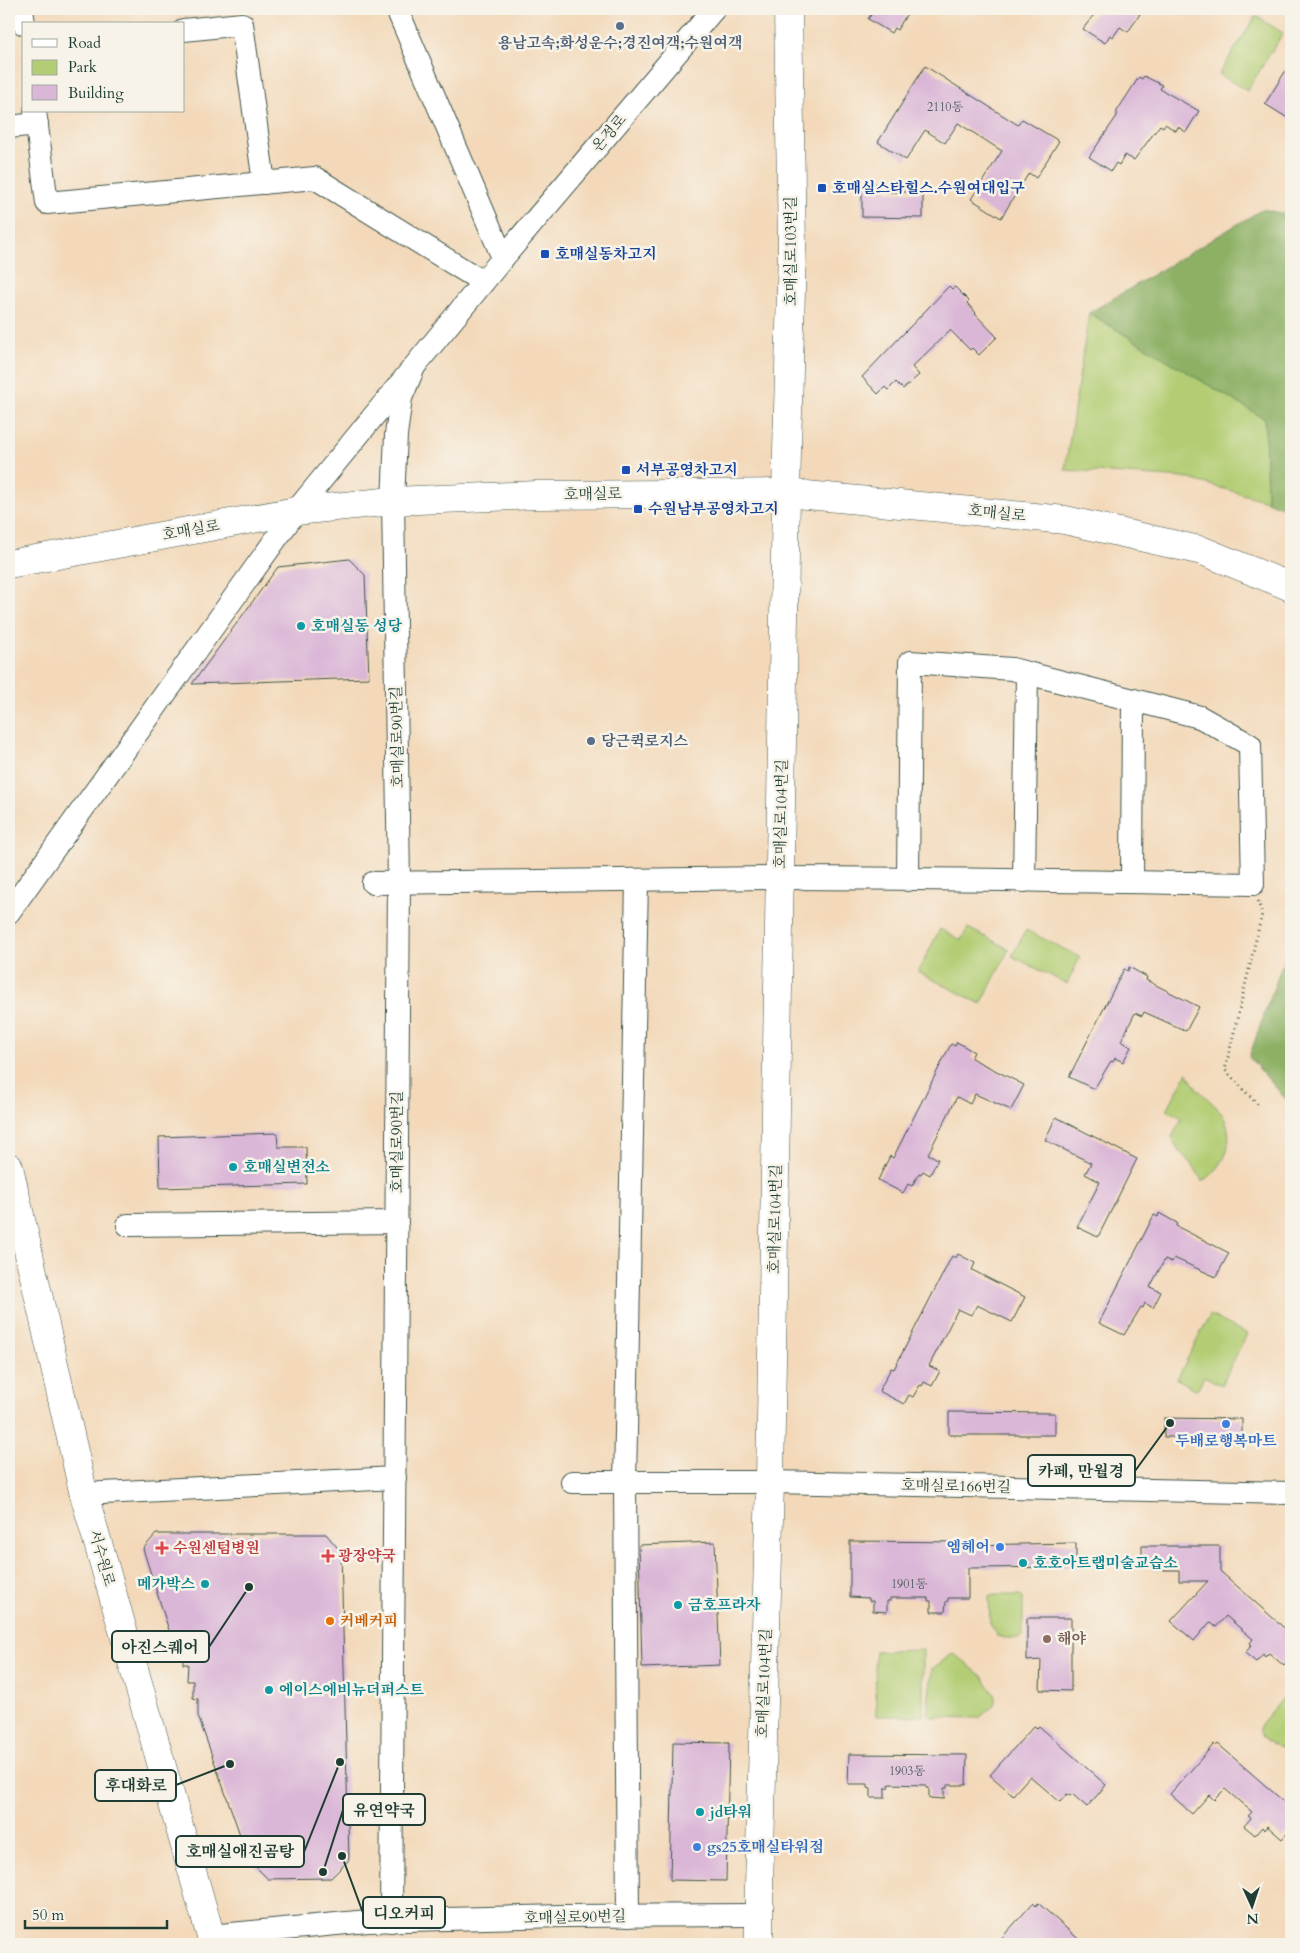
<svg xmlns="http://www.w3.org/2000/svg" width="1300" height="1953" viewBox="0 0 1300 1953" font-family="Cardo,'Noto Serif KR',serif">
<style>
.green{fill:#b2cd73;stroke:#688554}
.forest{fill:#8db065;stroke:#56764c}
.building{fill:#dab6d7}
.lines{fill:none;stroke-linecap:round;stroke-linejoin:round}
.minor-casing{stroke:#3f5448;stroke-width:24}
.tertiary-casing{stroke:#3f5448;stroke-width:29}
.path{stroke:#3f5448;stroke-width:3;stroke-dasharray:1 4;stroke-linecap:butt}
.minor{stroke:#fff;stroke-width:22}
.tertiary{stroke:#fff;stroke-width:28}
.service-dot{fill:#5c6f8a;stroke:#f7f3e8;stroke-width:2}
.transit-dot{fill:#1a4fb4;stroke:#f7f3e8;stroke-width:2}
.culture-dot{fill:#0f9aa8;stroke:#f7f3e8;stroke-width:2}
.shop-dot{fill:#3f7fe0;stroke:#f7f3e8;stroke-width:2}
.health-dot{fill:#e0444e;stroke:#f7f3e8;stroke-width:2}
.food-dot{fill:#e8710a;stroke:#f7f3e8;stroke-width:2}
.education-dot{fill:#8d6e63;stroke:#f7f3e8;stroke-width:2}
.labels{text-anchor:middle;stroke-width:5;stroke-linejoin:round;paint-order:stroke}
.number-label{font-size:12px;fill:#4e5b5d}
.service-label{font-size:15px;font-weight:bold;fill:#4e5e75;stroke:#f7f3e8}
.street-label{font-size:15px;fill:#1f3d34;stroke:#f7f3e8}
.transit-label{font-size:15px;font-weight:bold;fill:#164399;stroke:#f7f3e8;text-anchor:start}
.culture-label{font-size:15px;font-weight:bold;fill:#0d838f;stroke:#f7f3e8;text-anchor:start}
.shop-label{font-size:15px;font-weight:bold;fill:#366cbe;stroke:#f7f3e8}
.health-label{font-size:15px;font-weight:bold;fill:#be3a42;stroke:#f7f3e8;text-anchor:start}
.food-label{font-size:15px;font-weight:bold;fill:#c56008;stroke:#f7f3e8;text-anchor:start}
.education-label{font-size:15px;font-weight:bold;fill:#785e54;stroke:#f7f3e8;text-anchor:start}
.leader{fill:none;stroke:#1f3d34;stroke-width:2}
.callout-dot{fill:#1f3d34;stroke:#f7f3e8;stroke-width:2}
.callout{fill:#f7f3e8;stroke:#1f3d34;stroke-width:2}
.callout-label{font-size:16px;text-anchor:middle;font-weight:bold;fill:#1f3d34}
</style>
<rect width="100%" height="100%" fill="#f7f3e8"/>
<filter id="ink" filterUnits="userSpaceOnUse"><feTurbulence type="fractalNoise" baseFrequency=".02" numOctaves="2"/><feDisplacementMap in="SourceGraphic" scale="10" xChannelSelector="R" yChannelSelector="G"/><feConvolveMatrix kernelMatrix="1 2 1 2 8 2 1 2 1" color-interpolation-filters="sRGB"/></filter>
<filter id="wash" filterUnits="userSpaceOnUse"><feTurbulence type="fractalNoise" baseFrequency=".0096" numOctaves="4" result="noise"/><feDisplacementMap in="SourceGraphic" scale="20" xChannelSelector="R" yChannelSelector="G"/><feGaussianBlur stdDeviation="1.12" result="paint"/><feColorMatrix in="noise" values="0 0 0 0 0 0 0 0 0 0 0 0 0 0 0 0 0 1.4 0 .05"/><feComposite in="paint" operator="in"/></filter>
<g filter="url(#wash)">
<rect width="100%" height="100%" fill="#f3d9ba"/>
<g class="green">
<polygon points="1256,16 1283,33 1247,91 1219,74"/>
<polygon points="1089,313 1265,419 1267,501 1186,478 1065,470"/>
<polygon points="968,928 1009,949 981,1004 918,972 940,929 961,940"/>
<polygon points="1026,930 1080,957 1067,984 1012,956"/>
<path d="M1187 1072C1194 1090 1207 1096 1219 1110 1239 1136 1226 1167 1202 1182 1196 1163 1178 1156 1172 1137L1182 1118 1167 1110Z"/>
<polygon points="1210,1315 1247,1334 1221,1385 1204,1376 1197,1390 1177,1379"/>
<polygon points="996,1595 1020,1595 1023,1598 1023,1635 1020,1638 1005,1638 997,1636 990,1623 989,1596"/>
<polygon points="923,1650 923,1716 876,1716 875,1651"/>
<polygon points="953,1653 983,1677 994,1694 996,1704 979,1718 931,1717 927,1713 932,1669"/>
<polygon points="1291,1689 1291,1755 1262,1736 1259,1729 1261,1724"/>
</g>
<g class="forest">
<polygon points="1263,209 1291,216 1291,511 1267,501 1265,419 1089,313"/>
<polygon points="1291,940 1291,1105 1249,1057"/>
</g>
<g id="blocks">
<g class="building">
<polygon points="875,9 910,9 897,30 894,28 891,33 868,19"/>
<polygon points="1098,9 1131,9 1140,14 1128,32 1120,27 1113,37 1110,35 1105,43 1083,29"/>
<polygon points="1291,62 1291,120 1265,104"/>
<polygon points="925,66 1018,125 1022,119 1059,141 1036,178 1029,173 1001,218 971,199 1002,151 958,123 945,143 925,130 906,160 878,142"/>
<polygon points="1144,76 1162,85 1160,89 1199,111 1186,132 1178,127 1176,131 1165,124 1163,127 1160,125 1134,160 1125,155 1119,165 1116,163 1111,171 1089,157 1117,116 1117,111 1139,77 1142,79"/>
<polygon points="862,184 891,184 885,192 923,192 923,218 862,217"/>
<polygon points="949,286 952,289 955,287 969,301 967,303 976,313 975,314 997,337 979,355 972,348 970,350 950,330 912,367 919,375 903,389 896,382 888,390 885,387 878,394 862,377"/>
<polygon points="349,559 365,575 369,678 192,684 278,567"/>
<polygon points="1129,967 1147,977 1146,980 1199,1007 1186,1031 1144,1012 1142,1016 1135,1013 1121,1041 1131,1047 1123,1062 1115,1058 1113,1062 1111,1061 1094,1089 1069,1077 1124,969 1128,971"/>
<polygon points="957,1042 974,1052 971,1058 1024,1085 1011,1110 975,1094 970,1104 957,1097 928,1154 938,1159 930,1175 923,1171 921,1174 919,1173 912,1186 908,1184 903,1193 878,1180 890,1156 893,1158 951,1044 955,1046"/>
<polygon points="1056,1117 1137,1159 1098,1237 1077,1227 1100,1182 1085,1174 1091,1163 1045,1140"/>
<polygon points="277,1133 278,1147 306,1147 307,1184 160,1188 159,1137"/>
<polygon points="1159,1213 1177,1223 1176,1226 1229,1253 1216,1277 1174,1258 1172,1262 1165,1259 1150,1287 1161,1292 1153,1308 1145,1303 1143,1308 1141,1307 1124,1335 1099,1323 1154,1215 1158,1217"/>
<polygon points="958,1254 975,1263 972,1270 1025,1297 1012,1322 977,1305 971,1315 958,1309 929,1366 940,1371 932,1386 924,1382 922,1386 920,1385 913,1397 909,1395 904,1404 879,1391 891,1368 894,1369 952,1256 956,1258"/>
<polygon points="949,1412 1055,1413 1055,1435 949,1435"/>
<polygon points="1164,1418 1242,1419 1242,1437 1164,1437"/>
<polygon points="156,1534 326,1534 341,1552 349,1860 331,1878 268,1879 249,1860 198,1716 198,1699 193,1698 193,1681 187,1681 188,1664 183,1664 183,1643 173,1643 143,1549"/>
<polygon points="850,1541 969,1542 968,1545 1076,1543 1076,1567 968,1568 968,1598 948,1598 948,1601 946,1602 945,1612 931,1612 931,1601 928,1601 928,1598 890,1598 890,1601 887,1601 887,1612 873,1611 873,1601 869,1601 869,1598 850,1597"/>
<polygon points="715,1542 720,1665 642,1668 639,1545"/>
<polygon points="1142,1546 1220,1546 1220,1571 1291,1634 1291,1658 1284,1666 1269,1653 1265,1657 1263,1654 1256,1662 1245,1653 1252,1645 1250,1643 1253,1639 1226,1616 1216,1627 1210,1622 1194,1641 1171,1621 1208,1581 1179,1581 1179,1570 1153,1570 1154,1563 1142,1563"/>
<polygon points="1027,1618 1071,1618 1071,1691 1040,1690 1041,1660 1027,1661"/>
<polygon points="1034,1726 1037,1728 1039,1726 1106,1785 1087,1807 1072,1794 1070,1796 1067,1794 1060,1802 1030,1776 1013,1795 990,1775"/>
<polygon points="673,1742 729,1743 726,1881 670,1880"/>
<polygon points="1214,1744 1216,1746 1218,1744 1291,1808 1291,1829 1282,1839 1267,1826 1264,1830 1262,1827 1255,1835 1244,1826 1251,1818 1248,1816 1252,1812 1225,1789 1214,1800 1209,1795 1192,1814 1170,1794"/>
<polygon points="849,1754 967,1755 966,1785 947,1785 947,1788 944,1788 944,1799 929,1798 929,1788 926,1788 926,1785 889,1784 888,1788 885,1788 885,1798 871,1798 871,1788 868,1787 868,1784 848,1784"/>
<polygon points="1033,1903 1036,1906 1038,1903 1084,1944 996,1944"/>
</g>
</g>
</g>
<g filter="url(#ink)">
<use href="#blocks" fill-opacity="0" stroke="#3f5448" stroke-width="1"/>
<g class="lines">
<defs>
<g id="minor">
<polyline points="22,9 24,24"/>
<polyline points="397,9 503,258"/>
<polyline points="184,30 242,24 264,183"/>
<polyline points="35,111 47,203 315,178 483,282"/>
<polyline points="9,127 37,124"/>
<polyline points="1024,881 1027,673"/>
<polyline points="1132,882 1133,700"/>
<path d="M373 883C508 882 644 879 780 878 937 878 1095 882 1253 884L1250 745 1200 717 1027 673 1012 669 910 662 908 880"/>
<polyline points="9,912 296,511 503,258 714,9"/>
<polyline points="128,1225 397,1222"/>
<polyline points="572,1482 770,1482 1291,1493"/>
<polyline points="84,1494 395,1478"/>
<polyline points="628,1916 625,1482 637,880"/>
<polyline points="391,1921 399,882 393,501 396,435 401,398 414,367"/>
<polyline points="210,1936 368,1921 563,1916 759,1915"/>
</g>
<g id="tertiary">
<polyline points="9,564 296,511 393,501 537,495 786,493 1065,520 1203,551 1291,587"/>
<polyline points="9,1167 83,1491 213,1944"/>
<polyline points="759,1944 759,1887 770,1482 786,493 792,247 788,9"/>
</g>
</defs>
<use href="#minor" class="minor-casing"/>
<use href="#tertiary" class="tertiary-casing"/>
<polyline class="path" points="1258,901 1262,914 1225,1070 1259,1106"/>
<use href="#minor" class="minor"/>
<use href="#tertiary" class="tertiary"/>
</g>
</g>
<g class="service-dot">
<circle cx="620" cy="26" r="5"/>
<circle cx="591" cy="741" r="5"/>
</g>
<g class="transit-dot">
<rect x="817" y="183" width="10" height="10" rx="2.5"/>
<rect x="540" y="249" width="10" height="10" rx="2.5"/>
<rect x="621" y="465" width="10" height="10" rx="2.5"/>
<rect x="633" y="504" width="10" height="10" rx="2.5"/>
</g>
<g class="culture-dot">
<circle cx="301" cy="626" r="5"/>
<circle cx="233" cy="1167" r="5"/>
<circle cx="1023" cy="1563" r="5"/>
<circle cx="205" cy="1584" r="5"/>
<circle cx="678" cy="1605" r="5"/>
<circle cx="269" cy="1690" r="5"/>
<circle cx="700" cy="1812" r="5"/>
</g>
<g class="shop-dot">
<circle cx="1226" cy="1424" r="5"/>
<circle cx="1000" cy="1547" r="5"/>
<circle cx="697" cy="1847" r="5"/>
</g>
<g class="health-dot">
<path d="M159.5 1540.5h5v5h5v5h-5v5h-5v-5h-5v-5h5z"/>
<path d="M325.5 1548.5h5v5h5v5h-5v5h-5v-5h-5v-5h5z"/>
</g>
<circle class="food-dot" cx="330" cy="1621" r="5"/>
<circle class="education-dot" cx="1047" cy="1639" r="5"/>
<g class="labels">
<g class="number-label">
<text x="945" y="111">2110동</text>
<text x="909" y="1588">1901동</text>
<text x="907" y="1775">1903동</text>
</g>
<g class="service-label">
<text x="620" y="48">용남고속;화성운수;경진여객;수원여객</text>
<text x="601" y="746" text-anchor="start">당근퀵로지스</text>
</g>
<g class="street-label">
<text transform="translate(609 133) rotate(-50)" y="5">온정로</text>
<text transform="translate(791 251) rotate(-90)" y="5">호매실로103번길</text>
<text transform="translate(593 494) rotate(-1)" y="5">호매실로</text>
<text transform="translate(997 513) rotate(6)" y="5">호매실로</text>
<text transform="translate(191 530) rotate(-10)" y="5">호매실로</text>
<text transform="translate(397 737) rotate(-91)" y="5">호매실로90번길</text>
<text transform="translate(781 814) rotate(-89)" y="5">호매실로104번길</text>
<text transform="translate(397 1142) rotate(-90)" y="5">호매실로90번길</text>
<text transform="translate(775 1219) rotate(-89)" y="5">호매실로104번길</text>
<text transform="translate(956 1486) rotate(1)" y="5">호매실로166번길</text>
<text transform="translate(102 1558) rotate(74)" y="5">서수원로</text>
<text transform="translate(764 1683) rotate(-88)" y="5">호매실로104번길</text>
<text transform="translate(575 1917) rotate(-1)" y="5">호매실로90번길</text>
</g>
<g class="transit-label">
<text x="832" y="193">호매실스타힐스.수원여대입구</text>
<text x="555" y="259">호매실동차고지</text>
<text x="636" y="475">서부공영차고지</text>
<text x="648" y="514">수원남부공영차고지</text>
</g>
<g class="culture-label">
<text x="311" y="631">호매실동 성당</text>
<text x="243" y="1172">호매실변전소</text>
<text x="1033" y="1568">호호아트랩미술교습소</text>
<text x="195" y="1589" text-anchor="end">메가박스</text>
<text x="688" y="1610">금호프라자</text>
<text x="279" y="1695">에이스에비뉴더퍼스트</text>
<text x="710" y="1817">jd타워</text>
</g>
<g class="shop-label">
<text x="1226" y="1446">두배로행복마트</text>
<text x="990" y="1552" text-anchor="end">엠헤어</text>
<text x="707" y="1852" text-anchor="start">gs25호매실타워점</text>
</g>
<g class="health-label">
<text x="173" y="1553">수원센텀병원</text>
<text x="338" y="1561">광장약국</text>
</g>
<g class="food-label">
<text x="340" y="1626">커베커피</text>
</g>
<g class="education-label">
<text x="1057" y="1644">해야</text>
</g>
</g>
<path class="leader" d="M1170 1423L1135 1471M249 1587L209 1647M230 1764L176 1785M323 1872L343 1810M340 1762L304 1852M342 1856L363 1913"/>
<g class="callout-dot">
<circle cx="1170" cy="1423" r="5"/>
<circle cx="249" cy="1587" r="5"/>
<circle cx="230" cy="1764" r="5"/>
<circle cx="323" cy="1872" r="5"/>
<circle cx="340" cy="1762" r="5"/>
<circle cx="342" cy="1856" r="5"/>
</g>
<g class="callout">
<rect x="1028" y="1455" width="107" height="31" rx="5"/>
<rect x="112" y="1631" width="97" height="31" rx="5"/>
<rect x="95" y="1770" width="81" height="31" rx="5"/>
<rect x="343" y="1794" width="82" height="31" rx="5"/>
<rect x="176" y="1836" width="128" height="31" rx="5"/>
<rect x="363" y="1897" width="82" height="31" rx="5"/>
</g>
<g class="callout-label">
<text x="1081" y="1477">카페, 만월경</text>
<text x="160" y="1653">아진스퀘어</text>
<text x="136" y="1791">후대화로</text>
<text x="384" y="1816">유연약국</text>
<text x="240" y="1857">호매실애진곰탕</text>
<text x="404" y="1919">디오커피</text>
</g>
<rect width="1300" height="1953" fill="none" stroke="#f7f3e8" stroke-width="30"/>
<rect x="22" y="22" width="162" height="90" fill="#f7f3e8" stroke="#a1aaa0"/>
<rect x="32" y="39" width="25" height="8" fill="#ffffff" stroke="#a1aaa0"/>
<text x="68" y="48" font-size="15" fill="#1f3d34">Road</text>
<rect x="32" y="60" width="25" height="15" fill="#b2cd73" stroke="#a1aaa0"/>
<text x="68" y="72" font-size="15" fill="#1f3d34">Park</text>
<rect x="32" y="85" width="25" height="15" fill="#dab6d7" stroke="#a1aaa0"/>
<text x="68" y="98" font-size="15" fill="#1f3d34">Building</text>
<g transform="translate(1252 1906) rotate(177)" stroke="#f7f3e8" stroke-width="4" paint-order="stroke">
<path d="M0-4L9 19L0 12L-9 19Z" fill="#1f3d34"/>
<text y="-8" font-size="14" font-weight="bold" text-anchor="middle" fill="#1f3d34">N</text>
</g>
<path d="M25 1920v8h142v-8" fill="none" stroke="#1f3d34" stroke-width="2.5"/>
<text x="32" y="1920" font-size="15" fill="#1f3d34" stroke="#f7f3e8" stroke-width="4" paint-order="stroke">50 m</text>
</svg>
